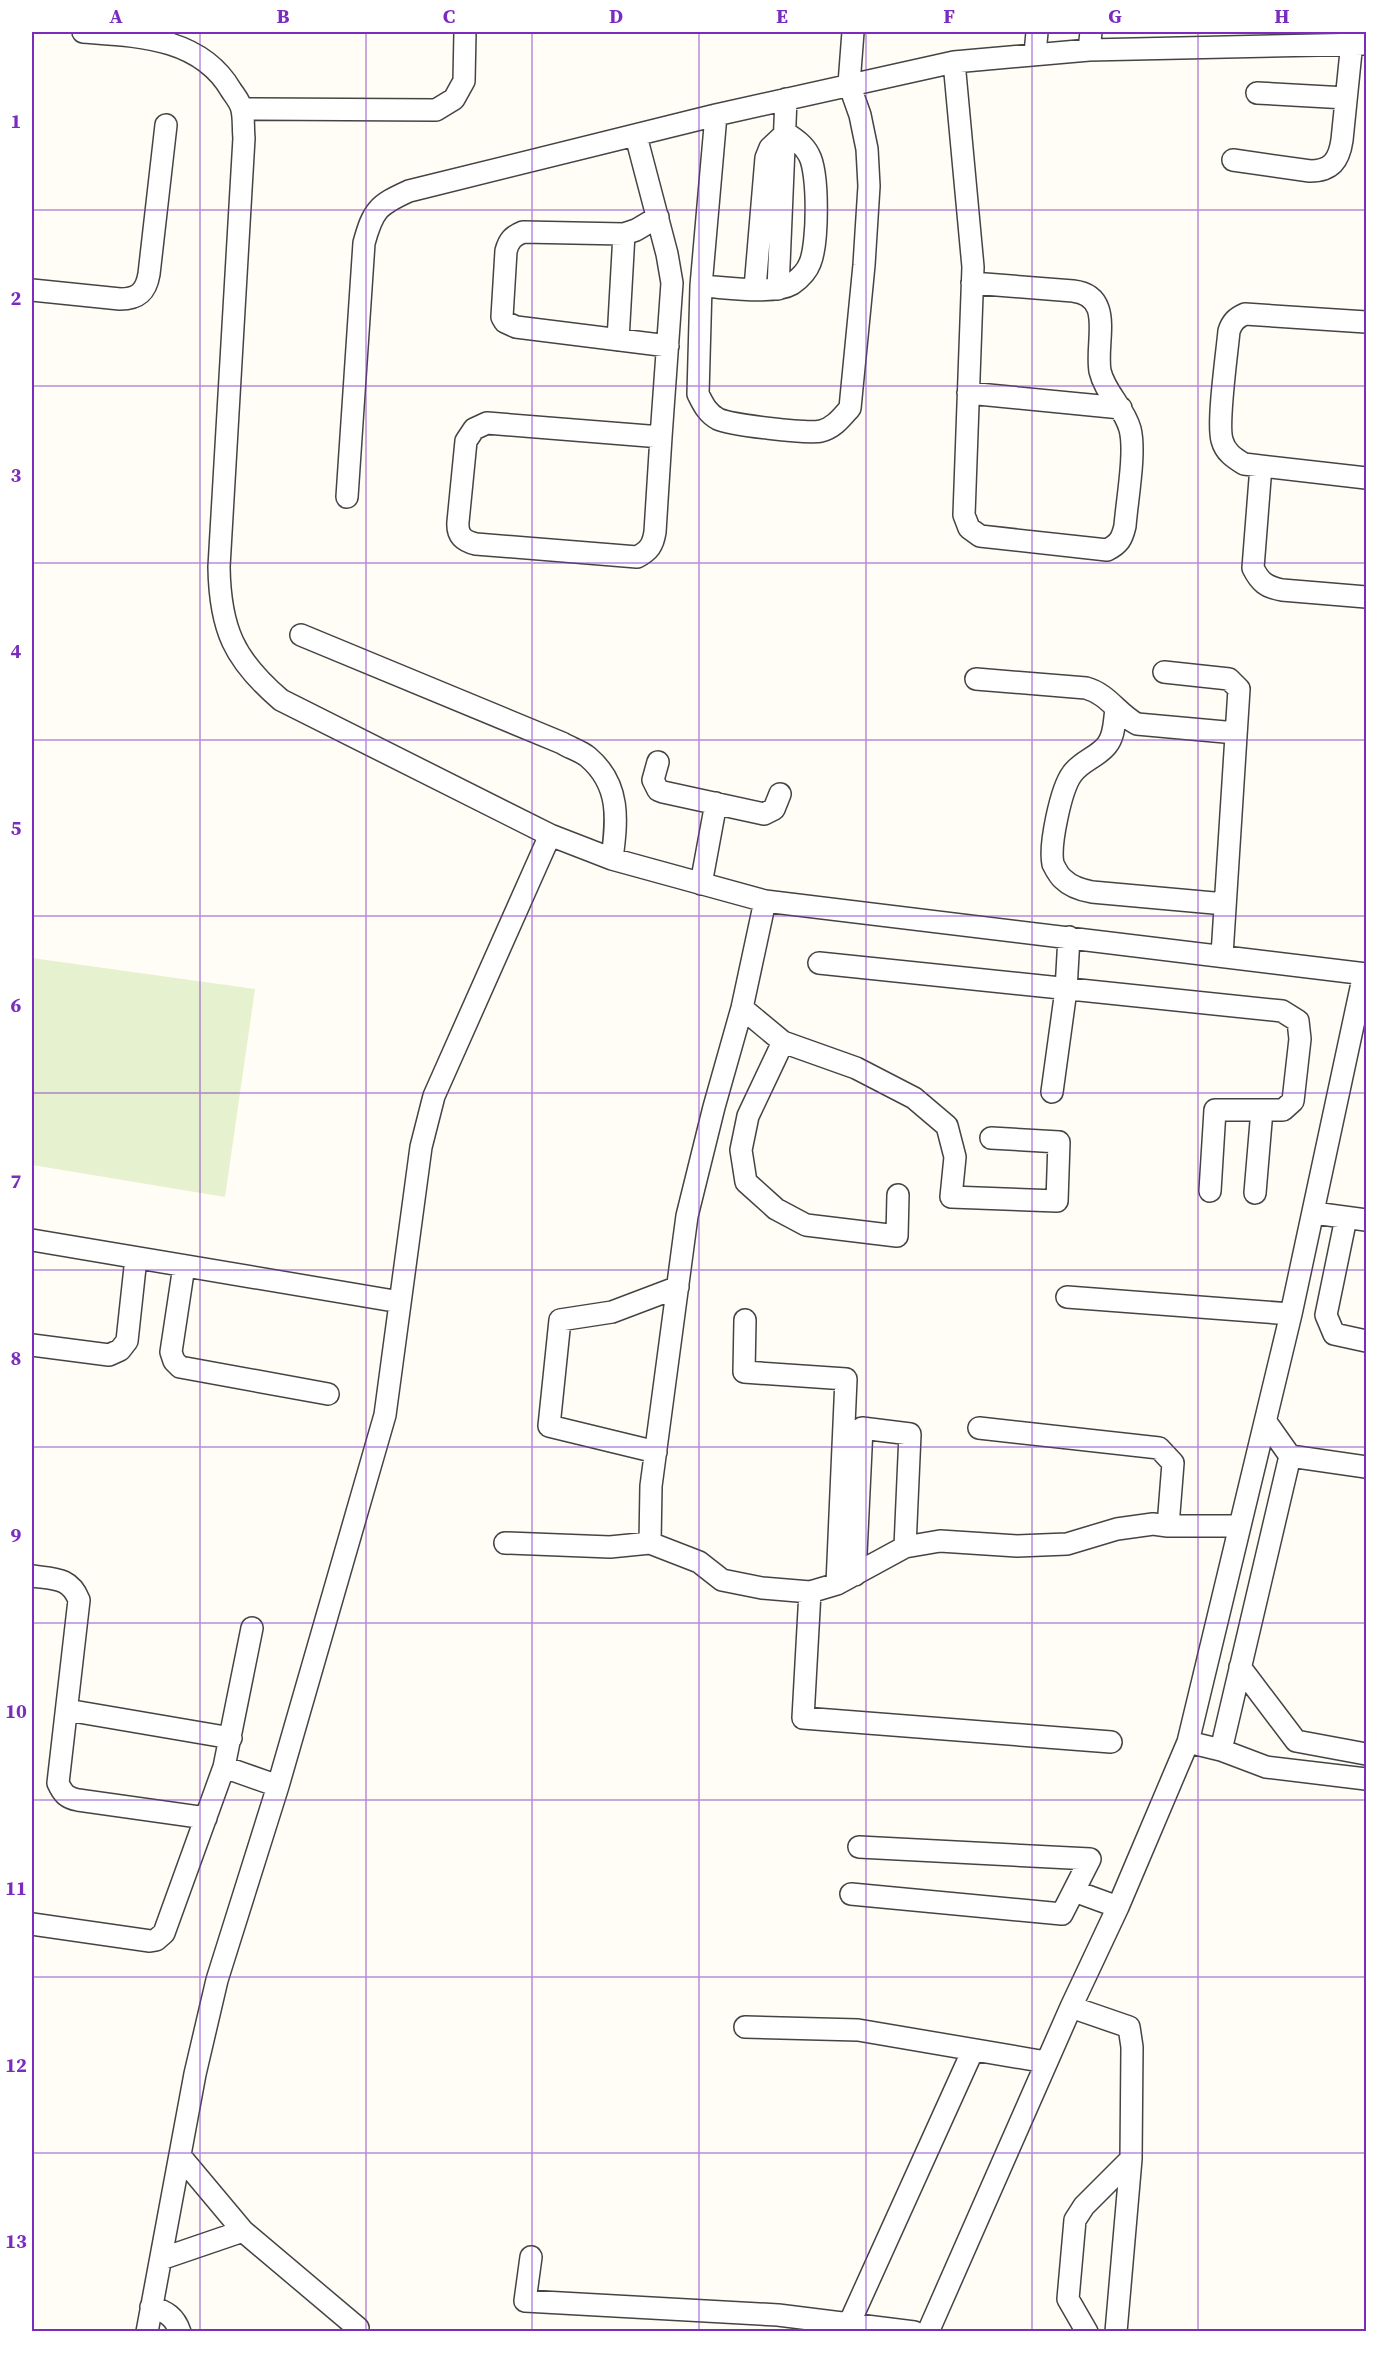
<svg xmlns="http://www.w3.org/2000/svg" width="1398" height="2363" viewBox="0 0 1398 2363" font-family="'Source Serif 4',serif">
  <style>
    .pitch { fill: #e6f2cf }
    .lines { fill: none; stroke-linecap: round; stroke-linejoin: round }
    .minor-casing { stroke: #444; stroke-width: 24 }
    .minor { stroke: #fff; stroke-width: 21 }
    .grid { fill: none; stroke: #7b2cbf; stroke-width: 1.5; stroke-opacity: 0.55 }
    .neatline { fill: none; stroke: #7b2cbf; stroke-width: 2 }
    .grid-label { font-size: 20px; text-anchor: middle; font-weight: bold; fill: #7b2cbf }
  </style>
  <rect width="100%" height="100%" fill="#fffdf5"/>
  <path class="pitch" d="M32,958L255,989L225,1197L32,1165Z"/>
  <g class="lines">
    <defs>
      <path id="minor" d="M83,32C137,36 200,37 231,90C235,96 241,103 242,110C244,119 243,129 244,138L219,567C220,629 234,660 281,700L550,835L612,859L765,901L1366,974
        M1089,50L1091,32
        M1035,54L1037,32
        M954,62L973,267L964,515L969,528L980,536L1107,550C1119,544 1122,539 1125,526C1127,500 1136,452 1130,429C1124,407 1105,393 1100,371C1095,341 1115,296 1073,291L972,283
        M1257,93L1346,98
        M242,109L436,110L454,99L464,81L465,32
        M716,115L701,286L698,394C703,404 707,413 718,419C731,425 807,434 821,431C834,428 842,417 850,408L864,265L869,186L867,149L860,115L849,84L853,32
        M636,136L667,254L672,283L661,437
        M1233,160L1310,171C1331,171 1339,161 1342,140L1353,32
        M658,217L636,230L624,234L523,232C513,236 509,240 506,251L502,317L505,322L516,327L668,346
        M701,286C724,287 773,295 792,284C799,279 807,271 810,263C818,244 819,173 809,155C804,145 795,139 786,133L770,148L766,158L755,288
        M778,289L786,99
        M32,290L120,299C138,299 146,292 149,274L166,125
        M1366,322L1245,314C1236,318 1232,322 1229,331C1227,353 1217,423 1222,440C1225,452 1234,458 1244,464L1366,478
        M618,340L624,234
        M968,393L1121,408
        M487,423L661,437L655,532C653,545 649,551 637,557L476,544C463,541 457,535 458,522L466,441L474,429Z
        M1261,466L1253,568C1260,582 1266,587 1282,590L1366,597
        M347,497L364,243C373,210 378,205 409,191L716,115L954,62L1089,50L1366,44
        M301,635L562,743C570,748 581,751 588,757C621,785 617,820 612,859
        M1164,672L1229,679L1239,689L1222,955
        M976,679L1086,688C1108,694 1118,714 1137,724L1236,733
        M1116,709C1114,721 1115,735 1107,745C1098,757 1081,761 1072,774C1061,789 1049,845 1053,864C1055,868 1059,876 1063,879C1071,887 1081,890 1092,892L1225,904
        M658,762L653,780L658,790L663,792L764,814L774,809L780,794
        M701,884L716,803
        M819,963L1282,1011L1298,1021L1300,1039L1293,1101L1283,1110H1215L1210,1191
        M742,1008L783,1042L856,1068L914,1098L947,1126L955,1157L951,1197L1057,1201L1059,1142L991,1138
        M783,1042L748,1116L741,1150L746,1182L776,1209L806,1225L897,1236L898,1195
        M1052,1092L1066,990L1069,937
        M1255,1193L1262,1110
        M1314,1213L1366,1220
        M1346,1218L1326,1315L1334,1334L1366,1341
        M32,1240L400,1302
        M184,1266L171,1352L174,1361L180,1367L328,1394
        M1067,1297L1291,1314
        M745,1320L744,1372L846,1379L837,1584
        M32,1345L109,1355L120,1350L127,1341L136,1258
        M1266,1422L1290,1456L1366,1467
        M979,1428L1159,1448L1173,1463L1168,1526
        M656,1452L549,1426L560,1320L612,1312L678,1287
        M505,1543L610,1547L650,1543L699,1562L722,1580L762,1588L810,1592L837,1584L905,1547L940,1541L1017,1546L1067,1544L1117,1529L1153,1524L1168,1526H1240
        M650,1543L651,1486L687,1216L714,1107L742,1008L765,901
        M855,1575L862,1428L910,1434L905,1547
        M32,1576C54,1579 70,1577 79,1600L58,1783C63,1794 67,1798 78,1800L206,1818
        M810,1592L803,1718L1111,1742
        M1240,1667L1296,1741L1366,1754
        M67,1710L231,1738
        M1188,1742L1221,1750L1290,1456
        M1221,1750L1266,1767L1366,1779
        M224,1767L278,1786
        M1074,1891L1118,1907
        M851,1894L1062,1914L1090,1859L859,1847
        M32,1924L150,1941L156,1940L164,1933L224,1767L252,1628
        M1071,2007L1129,2027L1132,2047L1131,2159L1084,2206L1075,2220L1068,2299L1087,2332
        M745,2027L858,2030L1046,2062
        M181,2157L243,2231L358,2328
        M531,2257L525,2301L778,2315L914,2332
        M161,2259L243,2231
        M151,2307C166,2311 175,2317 180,2332
        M849,2324L973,2050
        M147,2332L195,2074L217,1980L278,1786L385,1415L421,1147L434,1096L550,835
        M928,2332L1071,2007L1118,1907L1188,1742L1291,1314L1364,974
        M1116,2332L1131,2159"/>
    </defs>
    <use href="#minor" class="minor-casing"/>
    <use href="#minor" class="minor"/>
  </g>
  <path class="grid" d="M200,32V2332M366,32V2332M532,32V2332M699,32V2332M866,32V2332M1032,32V2332M1198,32V2332M32,210H1366M32,386H1366M32,563H1366M32,740H1366M32,916H1366M32,1093H1366M32,1270H1366M32,1447H1366M32,1623H1366M32,1800H1366M32,1977H1366M32,2153H1366"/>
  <rect width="1398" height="2363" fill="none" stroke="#ffffff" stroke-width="66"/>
  <rect x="33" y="33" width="1332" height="2297" class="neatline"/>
  <g class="grid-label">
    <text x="116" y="23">A</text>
    <text x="283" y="23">B</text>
    <text x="449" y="23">C</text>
    <text x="616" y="23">D</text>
    <text x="782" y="23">E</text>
    <text x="949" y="23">F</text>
    <text x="1115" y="23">G</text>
    <text x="1282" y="23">H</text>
    <text x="16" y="128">1</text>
    <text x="16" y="305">2</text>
    <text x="16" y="482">3</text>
    <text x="16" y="658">4</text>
    <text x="16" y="835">5</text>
    <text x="16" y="1012">6</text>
    <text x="16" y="1188">7</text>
    <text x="16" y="1365">8</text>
    <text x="16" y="1542">9</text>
    <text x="16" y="1718">10</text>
    <text x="16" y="1895">11</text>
    <text x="16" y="2072">12</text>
    <text x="16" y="2248">13</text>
  </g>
</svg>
